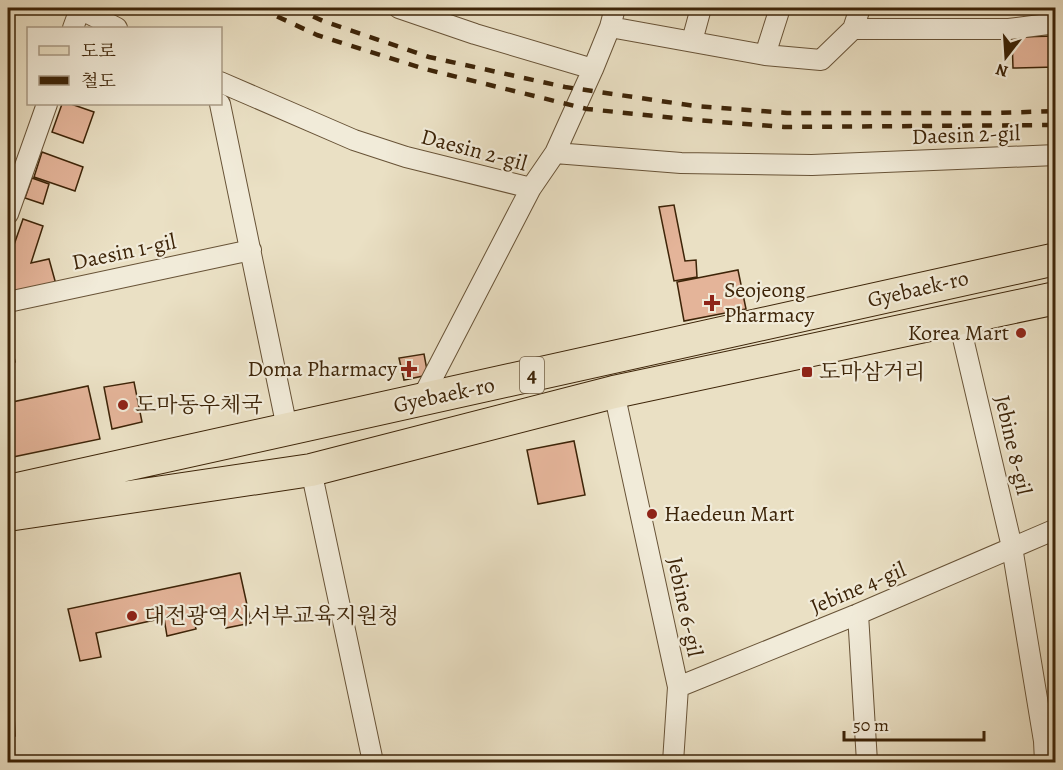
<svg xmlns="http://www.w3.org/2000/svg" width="1063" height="770" viewBox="0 0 1063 770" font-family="Alegreya,'Noto Serif KR',serif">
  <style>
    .building { fill: #e4b499; stroke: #3d2408; stroke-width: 1.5 }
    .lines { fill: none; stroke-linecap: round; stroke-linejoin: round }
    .minor-casing { stroke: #685337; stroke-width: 22 }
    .primary-casing { stroke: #3d2408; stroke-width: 34 }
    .minor { stroke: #f1ebd9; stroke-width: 20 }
    .primary { stroke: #eae0c4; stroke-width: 32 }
    .rail { stroke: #3d2408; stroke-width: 4.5; stroke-dasharray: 10 10; stroke-linecap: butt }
    .poi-dot { fill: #8f2418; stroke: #f1ebd9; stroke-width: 2 }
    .labels { text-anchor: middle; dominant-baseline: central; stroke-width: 4.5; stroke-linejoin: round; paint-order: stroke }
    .shield { fill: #f1ebd9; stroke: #736047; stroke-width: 1.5 }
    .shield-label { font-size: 21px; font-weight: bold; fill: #3d2408 }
    .street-label { font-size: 22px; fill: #3d2408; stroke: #f1ebd9 }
    .poi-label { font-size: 22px; fill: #3d2408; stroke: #f1ebd9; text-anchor: start }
  </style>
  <rect width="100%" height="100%" fill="#eae0c4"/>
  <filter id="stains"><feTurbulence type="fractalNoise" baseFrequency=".00333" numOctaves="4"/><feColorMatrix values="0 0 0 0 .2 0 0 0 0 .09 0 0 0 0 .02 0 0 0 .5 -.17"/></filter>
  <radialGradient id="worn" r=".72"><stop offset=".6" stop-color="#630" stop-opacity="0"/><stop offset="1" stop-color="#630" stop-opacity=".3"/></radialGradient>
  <path class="building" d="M1056,36V67L1013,68L1012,37Z
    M62,104H71L94,112L83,143L52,132Z
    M42,152L83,167L75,191L34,177Z
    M32,178L49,184L43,204L25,198Z
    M674,205L685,261L696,260L697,277L674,281L659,207Z
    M23,219L43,226L31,263L49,259L57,288L8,301V262Z
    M738,270L746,309L684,321L677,282Z
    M8,326L15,362L8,364Z
    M424,354L427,370L423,376L404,380L399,358Z
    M8,379L12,402L88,386L100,439L8,458Z
    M134,382L142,422L112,429L104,387Z
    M574,441L585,495L538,504L527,450Z
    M240,573L251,623L226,628L222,608L193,614L196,629L167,636L164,618L96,633L101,657L80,661L68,609Z
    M8,584L15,736H8Z"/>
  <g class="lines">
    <defs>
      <path id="minor" d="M399,8L475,34L593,69
        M610,27L765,55L821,60L853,29H1009L1056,23
        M73,28L80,9L117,28
        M853,29L860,8
        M692,41L701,8
        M765,55L780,8
        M220,82L354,140L406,157L531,188
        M220,104L287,428
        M555,153L681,163L812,165L1056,155
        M8,214L47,104
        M8,302L251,250
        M958,317L1012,547L1044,741L1045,762
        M614,392L678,687L673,762
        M421,400L531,188L555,153L593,69L610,27L615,8
        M311,470L373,762
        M858,614L867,762
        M678,687L858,614L1056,529"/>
      <path id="primary" d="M8,491C356,412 706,337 1056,259
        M8,515L311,470L614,392L1056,298"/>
    </defs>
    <use href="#minor" class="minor-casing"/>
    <use href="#primary" class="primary-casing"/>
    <use href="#minor" class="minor"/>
    <use href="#primary" class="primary"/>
    <path class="rail" d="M259,8L317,35L425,69L587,109L695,120L784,127L1056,125
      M295,8L323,21L429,57L565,87L695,106L787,113H997L1056,111"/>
  </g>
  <g class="poi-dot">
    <path d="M709 294h6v6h6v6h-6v6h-6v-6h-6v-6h6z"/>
    <circle cx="1021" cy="333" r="6"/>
    <path d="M406 360h6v6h6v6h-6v6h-6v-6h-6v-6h6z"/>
    <rect x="801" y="366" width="12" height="12" rx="3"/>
    <circle cx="123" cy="405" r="6"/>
    <circle cx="652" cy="514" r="6"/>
    <circle cx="132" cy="616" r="6"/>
  </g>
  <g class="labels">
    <rect class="shield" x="520" y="357" width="24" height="36" rx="4.5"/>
    <g class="shield-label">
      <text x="532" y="375">4</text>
    </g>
    <g class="street-label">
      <text transform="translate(966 135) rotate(-2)">Daesin 2-gil</text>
      <text transform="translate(474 150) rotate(15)">Daesin 2-gil</text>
      <text transform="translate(124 252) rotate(-12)">Daesin 1-gil</text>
      <text transform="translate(918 289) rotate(-13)">Gyebaek-ro</text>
      <text transform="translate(444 395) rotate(-12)">Gyebaek-ro</text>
      <text transform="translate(1013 445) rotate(77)">Jebine 8-gil</text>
      <text transform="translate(858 588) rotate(-23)">Jebine 4-gil</text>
      <text transform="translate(685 607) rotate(78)">Jebine 6-gil</text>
    </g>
    <g class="poi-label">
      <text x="724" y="290">Seojeong<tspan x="724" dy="25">Pharmacy</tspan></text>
      <text x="1009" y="333" text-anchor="end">Korea Mart</text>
      <text x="397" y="369" text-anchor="end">Doma Pharmacy</text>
      <text x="819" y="372">도마삼거리</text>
      <text x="135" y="405">도마동우체국</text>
      <text x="664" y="514">Haedeun Mart</text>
      <text x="144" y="616">대전광역시서부교육지원청</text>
    </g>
  </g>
  <rect width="1063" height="770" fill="none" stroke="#eae0c4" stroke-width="30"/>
  <rect x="9" y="9" width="1045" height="752" fill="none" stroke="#3d2408" stroke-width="3"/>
  <rect x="15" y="15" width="1033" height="740" fill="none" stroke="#3d2408" stroke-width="1.5"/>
  <rect x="27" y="27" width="195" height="78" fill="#f1ebd9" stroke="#a99b85" stroke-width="1.5"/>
  <rect x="39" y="46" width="30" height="9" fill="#eae0c4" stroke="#a99b85" stroke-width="1.5"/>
  <text x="81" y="57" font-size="18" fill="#3d2408">도로</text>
  <rect x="39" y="76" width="30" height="9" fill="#3d2408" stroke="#a99b85" stroke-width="1.5"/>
  <text x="81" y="87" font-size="18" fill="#3d2408">철도</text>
  <g transform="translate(1006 57) rotate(197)" stroke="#f1ebd9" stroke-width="4.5" paint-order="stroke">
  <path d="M0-4.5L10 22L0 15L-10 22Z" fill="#3d2408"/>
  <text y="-9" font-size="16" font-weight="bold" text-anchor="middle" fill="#3d2408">N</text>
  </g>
  <path d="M844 731v9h140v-9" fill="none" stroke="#3d2408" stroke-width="3"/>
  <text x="853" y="731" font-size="18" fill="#3d2408" stroke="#f1ebd9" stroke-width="4.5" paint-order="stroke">50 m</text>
  <rect width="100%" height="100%" filter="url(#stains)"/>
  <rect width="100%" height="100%" fill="url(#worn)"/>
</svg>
